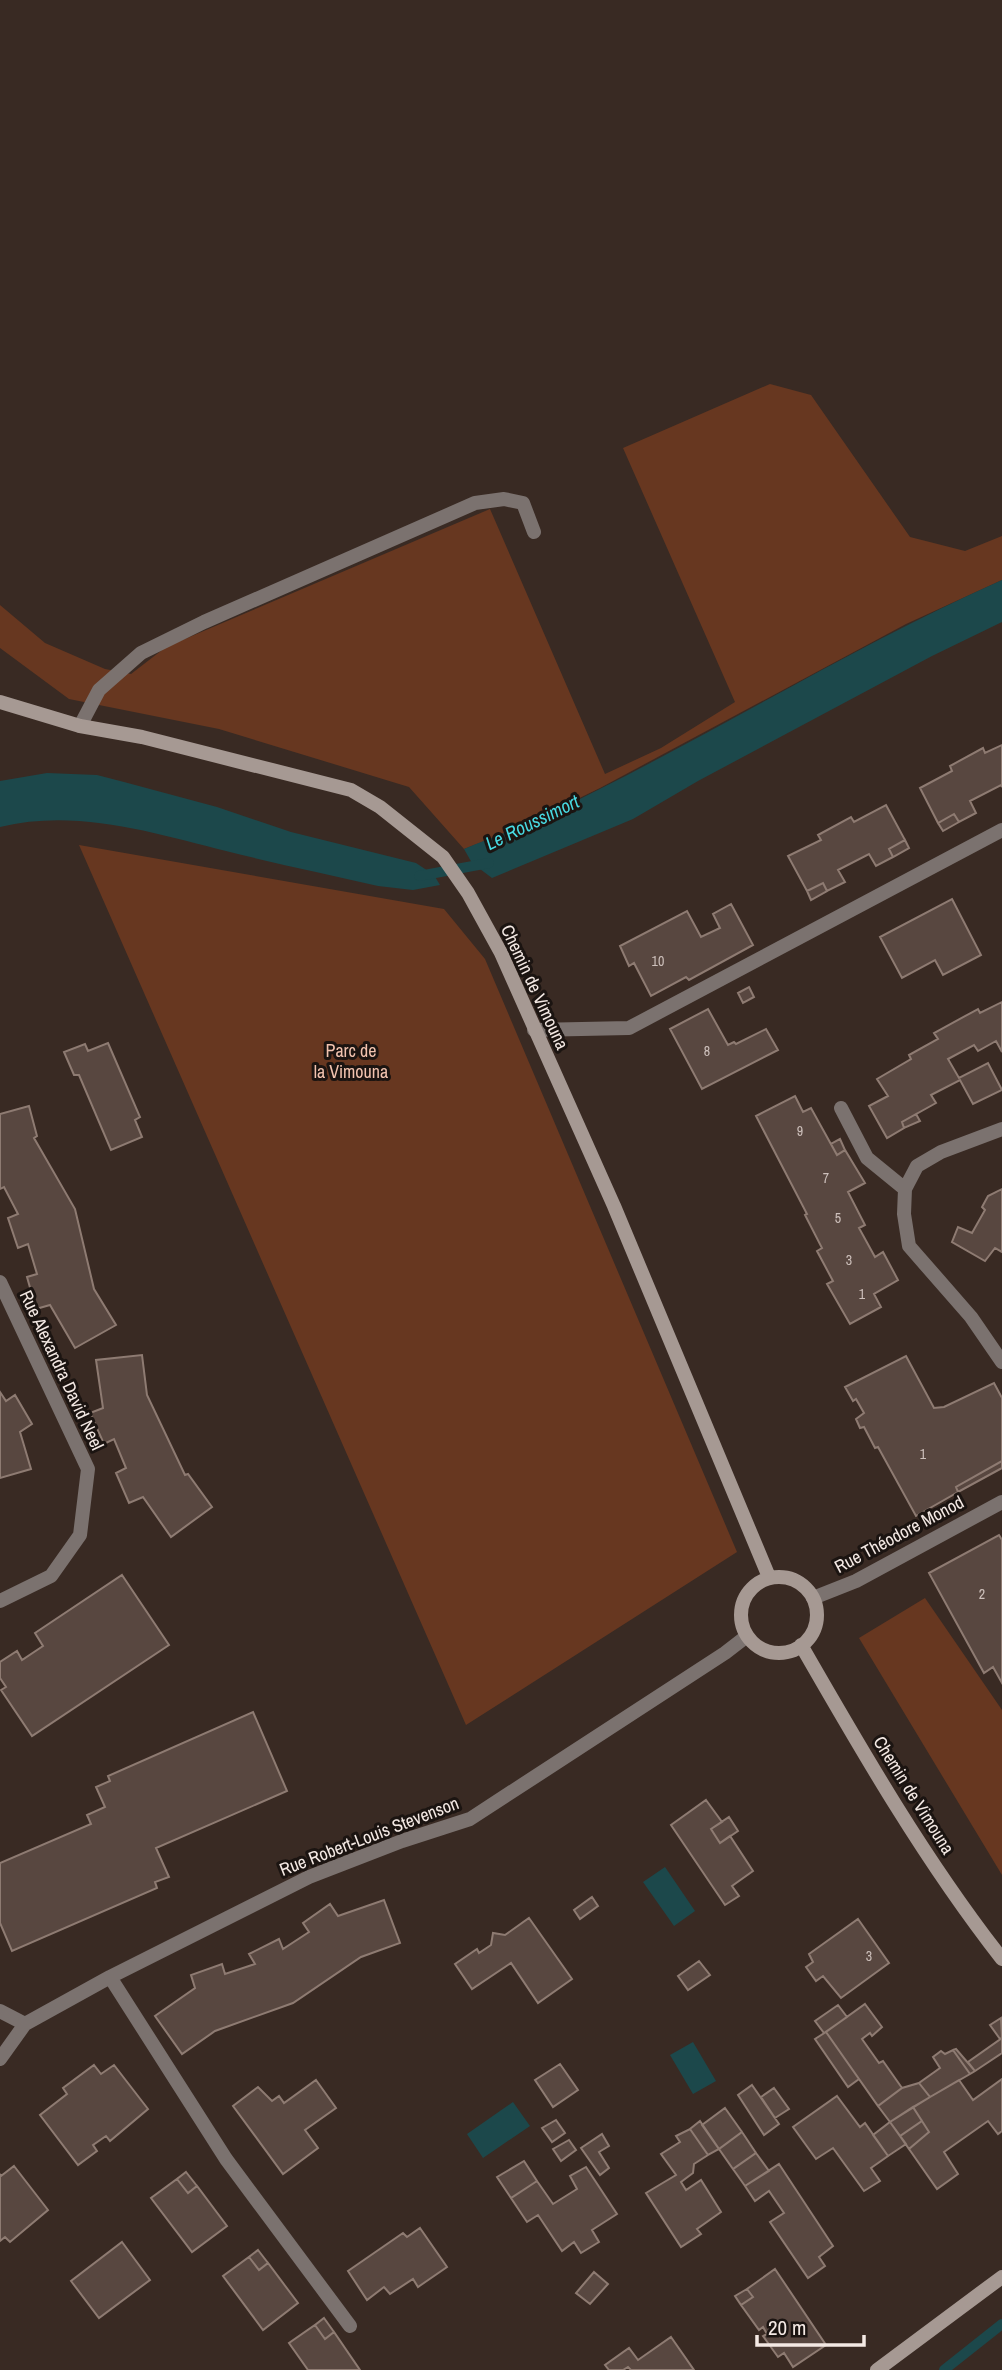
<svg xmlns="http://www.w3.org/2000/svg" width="1002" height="2370" viewBox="0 0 1002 2370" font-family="'Archivo Narrow',sans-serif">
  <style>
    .green { fill: #673720 }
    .water { fill: #1c484b }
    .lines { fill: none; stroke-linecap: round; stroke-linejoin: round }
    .stream { stroke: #1c484b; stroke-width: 10 }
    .building { fill: #584740; stroke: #8e7b72; stroke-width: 2 }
    .lane { stroke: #7b726f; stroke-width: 14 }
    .street { stroke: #7b726f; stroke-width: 14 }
    .secondary { stroke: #a69993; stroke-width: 14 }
    .labels { text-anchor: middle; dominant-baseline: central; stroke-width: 6; stroke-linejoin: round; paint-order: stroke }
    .number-label { font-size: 14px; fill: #cdc0bb }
    .street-label { font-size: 18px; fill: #f4e9e4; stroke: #1b1411 }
    .park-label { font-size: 18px; fill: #f2c3af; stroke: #1b1411 }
    .water-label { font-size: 19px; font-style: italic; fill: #48d9e2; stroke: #1b1411 }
  </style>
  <rect width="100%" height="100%" fill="#392a23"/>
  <path class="green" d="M770,384L811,395L910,537L965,551L1002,536V580L906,624L600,788L520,827L464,849L409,787L219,729L69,699L0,648V605L45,643L105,669L131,674L166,647L490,509L605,774L661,748L735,702L623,448Z
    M79,845L444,909L485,959L737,1552L466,1725Z
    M925,1598L1002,1710V1875L859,1638Z"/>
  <path class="water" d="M1002,580V622L932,656L698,781L633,819L492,878L472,863L464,849C490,838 517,829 543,817C699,743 845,650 1002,580Z
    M47,773L97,775L124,782L217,807L291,832L416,863L434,875L440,885L413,890L378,886C327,874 277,864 226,851C154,833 76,808 0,827V781Z
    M665,1867L695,1911L674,1926L643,1882Z
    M693,2042L716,2081L693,2094L670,2055Z
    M513,2102L530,2126L483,2158L467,2134Z"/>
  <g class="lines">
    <path class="stream" d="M419,876L489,863
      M944,2370L1002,2324"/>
  </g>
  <path class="building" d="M1002,745V787L1001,785L970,801L976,813L959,822L954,814L938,823L920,788L952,771L950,766L983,748L985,753Z
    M886,805L905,840L889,849L893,857L876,866L869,854L838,870L845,882L827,891L823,883L807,891L788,856L821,840L818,835L851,817L854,822Z
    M954,814L959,822L943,831L938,823Z
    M905,840L909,848L893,857L889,849Z
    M823,883L827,891L811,900L807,891Z
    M952,899L981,955L943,975L935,960L902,978L880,937Z
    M731,904L753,945L689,980L686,977L651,996L634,963L629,966L620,946L687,911L701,937L720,928L713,914Z
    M749,987L754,997L743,1003L738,993Z
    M1002,1002V1052L996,1041L978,1051L974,1045L948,1059L959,1078L988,1063L1002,1090L973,1104L960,1080L931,1095L936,1103L902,1122L904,1128L887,1138L869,1106L888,1096L877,1079L911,1059L909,1055L938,1039L934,1033L978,1009L980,1013Z
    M708,1009L728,1045L734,1042L736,1044L766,1029L778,1050L702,1089L670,1029Z
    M108,1043L140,1117L135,1120L142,1137L111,1150L79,1075H74L64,1052L85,1044L88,1051Z
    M795,1096L803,1112L811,1108L837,1155L845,1150L865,1183L848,1192L865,1225L859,1228L875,1257L883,1252L898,1280L874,1294L881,1307L850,1324L827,1284L833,1281L817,1251L822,1248L805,1215L807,1214L756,1116Z
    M29,1106L37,1136L34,1138L75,1209L94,1289L116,1325L75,1348L50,1305L36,1309L27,1277L37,1274L28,1244L18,1248L8,1218L18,1214L4,1187L0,1189V1114Z
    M916,1114L920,1121L904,1128L902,1122Z
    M840,1139L845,1150L837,1155L831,1144Z
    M1002,1189V1252L995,1248L985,1261L952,1242L958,1227L972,1233L985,1210L982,1207L988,1196Z
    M142,1355L147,1395L185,1475L188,1474L212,1507L171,1537L143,1497L129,1503L116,1473L126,1468L114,1439L104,1444L90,1413L103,1408L96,1360Z
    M906,1356L934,1408L944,1407L994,1383L1002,1398V1461L956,1487L958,1492L916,1516L878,1447L875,1448L864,1427L860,1428L856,1419L864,1413L856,1399L853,1401L845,1387Z
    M0,1392L6,1401L15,1395L32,1424L20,1432L31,1469L0,1478Z
    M1002,1461V1468L958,1492L956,1487Z
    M999,1535L1002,1540V1683L993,1667L984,1673L929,1573Z
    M122,1575L169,1645L32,1736L1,1690L6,1687L0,1678V1662L17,1651L22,1660L43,1646L35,1633Z
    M253,1712L287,1791L156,1848L169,1877L155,1882L157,1888L12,1951L0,1923V1863L91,1824L87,1815L105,1807L96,1787L110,1781L108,1776Z
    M706,1800L722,1822L711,1829L720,1843L730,1836L753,1871L732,1886L739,1896L725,1905L671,1825Z
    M729,1817L738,1831L720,1843L711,1829Z
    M592,1897L598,1906L580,1919L574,1910Z
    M384,1900L400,1943L361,1957L293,2003L215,2031L182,2054L155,2016L195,1988L191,1975L222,1964L225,1974L255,1964L249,1954L279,1939L283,1949L309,1932L303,1923L330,1904L338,1916Z
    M529,1918L572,1979L538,2003L511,1963L472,1989L455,1964L477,1949L479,1953L491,1945L493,1933L505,1935Z
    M858,1919L889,1963L841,1998L823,1976L816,1981L806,1967L813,1962L809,1954Z
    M699,1961L710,1975L688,1990L678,1976Z
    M865,2004L882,2027L872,2036L870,2033L862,2039L879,2063L883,2061L902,2088L878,2106L826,2032Z
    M838,2005L847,2017L824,2033L815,2021Z
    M1001,2018L1002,2038L1000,2039L990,2025Z
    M826,2032L859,2079L848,2087L815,2039Z
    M1002,2038V2053L975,2071L968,2062Z
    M956,2049L975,2071L970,2074L953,2050Z
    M953,2050L970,2074L930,2097L919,2083L940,2068L933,2057L941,2051L945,2054Z
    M560,2064L578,2090L553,2107L535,2080Z
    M94,2065L101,2074L114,2065L148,2109L110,2141L106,2136L93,2145L97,2151L78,2165L40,2115L67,2094L63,2088Z
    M1002,2079V2131L998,2134L988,2121L944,2152L958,2174L937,2189L909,2149L929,2132L913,2107L959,2080L973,2100Z
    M316,2080L336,2108L305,2130L318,2148L283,2174L233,2106L258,2087L272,2101L279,2096L284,2103Z
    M919,2083L930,2097L890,2122L878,2106L902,2088Z
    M752,2085L779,2124L764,2135L738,2095Z
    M774,2088L789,2109L775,2118L761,2097Z
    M837,2096L860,2127L865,2123L888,2156L871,2168L880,2181L864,2191L833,2148L816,2159L793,2127Z
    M913,2107L922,2121L900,2136L890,2122Z
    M725,2108L742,2132L719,2149L702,2125Z
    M556,2120L565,2133L552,2142L542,2128Z
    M700,2121L719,2149L708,2155L690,2129Z
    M922,2121L929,2132L909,2149L900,2136Z
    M890,2122L906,2144L888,2156L873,2135Z
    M690,2129L708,2155L694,2164L693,2173L681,2182L686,2190L701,2180L721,2212L697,2229L701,2234L681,2247L646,2193L676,2175L661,2154L680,2142L676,2136Z
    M742,2132L756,2153L733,2169L719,2149Z
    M602,2134L609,2146L599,2152L609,2168L600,2175L581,2148Z
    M569,2140L576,2150L561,2161L553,2149Z
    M756,2153L769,2171L745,2186L733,2169Z
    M524,2161L537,2181L511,2198L497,2177Z
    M779,2164L833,2246L819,2257L825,2266L808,2278L770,2222L784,2213L769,2191L755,2201L745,2186Z
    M14,2166L48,2210L10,2242L5,2237L0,2241V2174L1,2176Z
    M586,2167L617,2214L592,2230L599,2242L581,2253L574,2242L562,2251L538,2215L527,2222L511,2198L537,2181L553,2204L577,2189L570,2176Z
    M186,2172L197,2186L188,2193L177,2179Z
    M177,2179L188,2193L197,2186L227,2226L192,2252L151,2198Z
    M420,2228L447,2267L418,2287L413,2279L390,2294L384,2287L367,2300L348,2271L403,2233L407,2237Z
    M122,2242L150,2280L99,2318L71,2281Z
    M258,2250L268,2263L259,2270L249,2257Z
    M249,2257L259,2270L268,2263L298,2303L263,2330L223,2276Z
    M775,2269L826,2345L793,2367L784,2353L778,2357L763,2336L767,2334L763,2327L759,2330L741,2305L753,2297L747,2289Z
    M594,2272L608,2284L590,2304L576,2293Z
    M747,2289L753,2297L741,2305L735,2296Z
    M324,2318L334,2332L325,2339L315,2325Z
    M315,2325L325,2339L334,2332L360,2370H308L289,2343Z
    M671,2337L694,2370H631L628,2367L623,2370H609L605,2365L629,2348L638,2360Z"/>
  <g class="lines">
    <path class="lane" d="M80,726L99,690L141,653L204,622L475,503L504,499L523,503L534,532"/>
    <path class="street" d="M534,1030L629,1028L1002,830
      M841,1108L867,1158L905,1189
      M1002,1129L941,1152L917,1166L905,1189L904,1214L909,1246L971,1317L1002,1362
      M0,1282L88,1469L80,1535L51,1576L0,1601
      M813,1598L856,1581L1002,1502
      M110,1977L226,2159L350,2326
      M0,2011L25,2024L110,1977L309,1877L402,1841L470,1819L725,1653L747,1636
      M0,2059L25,2024"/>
    <path class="secondary" d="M0,702L80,726L142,737L351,790L380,807L443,857L468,893L501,953L614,1206L769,1577
      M741 1615a38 38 0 1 1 76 0a38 38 0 1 1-76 0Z
      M801,1645C863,1753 926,1862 1002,1959
      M877,2370L1002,2277"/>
  </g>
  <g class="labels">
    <g class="number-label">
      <text x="658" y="961">10</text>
      <text x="707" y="1051">8</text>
      <text x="800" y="1131">9</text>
      <text x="826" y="1178">7</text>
      <text x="838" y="1218">5</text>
      <text x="849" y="1260">3</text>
      <text x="862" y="1294">1</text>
      <text x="923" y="1454">1</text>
      <text x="982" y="1594">2</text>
      <text x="869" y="1956">3</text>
    </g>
    <g class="street-label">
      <text transform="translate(535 987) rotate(65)">Chemin de Vimouna</text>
      <text transform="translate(62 1370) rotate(65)">Rue Alexandra David Neel</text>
      <text transform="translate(899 1534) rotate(-28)">Rue Théodore Monod</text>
      <text transform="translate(914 1795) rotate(58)">Chemin de Vimouna</text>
      <text transform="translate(369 1836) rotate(-21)">Rue Robert-Louis Stevenson</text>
    </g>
    <g class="park-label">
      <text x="351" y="1050">Parc de<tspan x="351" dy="21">la Vimouna</tspan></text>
    </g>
    <g class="water-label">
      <text transform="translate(532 822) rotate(-26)">Le Roussimort</text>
    </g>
  </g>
  <path d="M757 2335v10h107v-10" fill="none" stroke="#f4e9e4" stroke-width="3.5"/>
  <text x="768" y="2335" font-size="21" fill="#f4e9e4" stroke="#1b1411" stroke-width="5" paint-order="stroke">20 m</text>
</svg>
